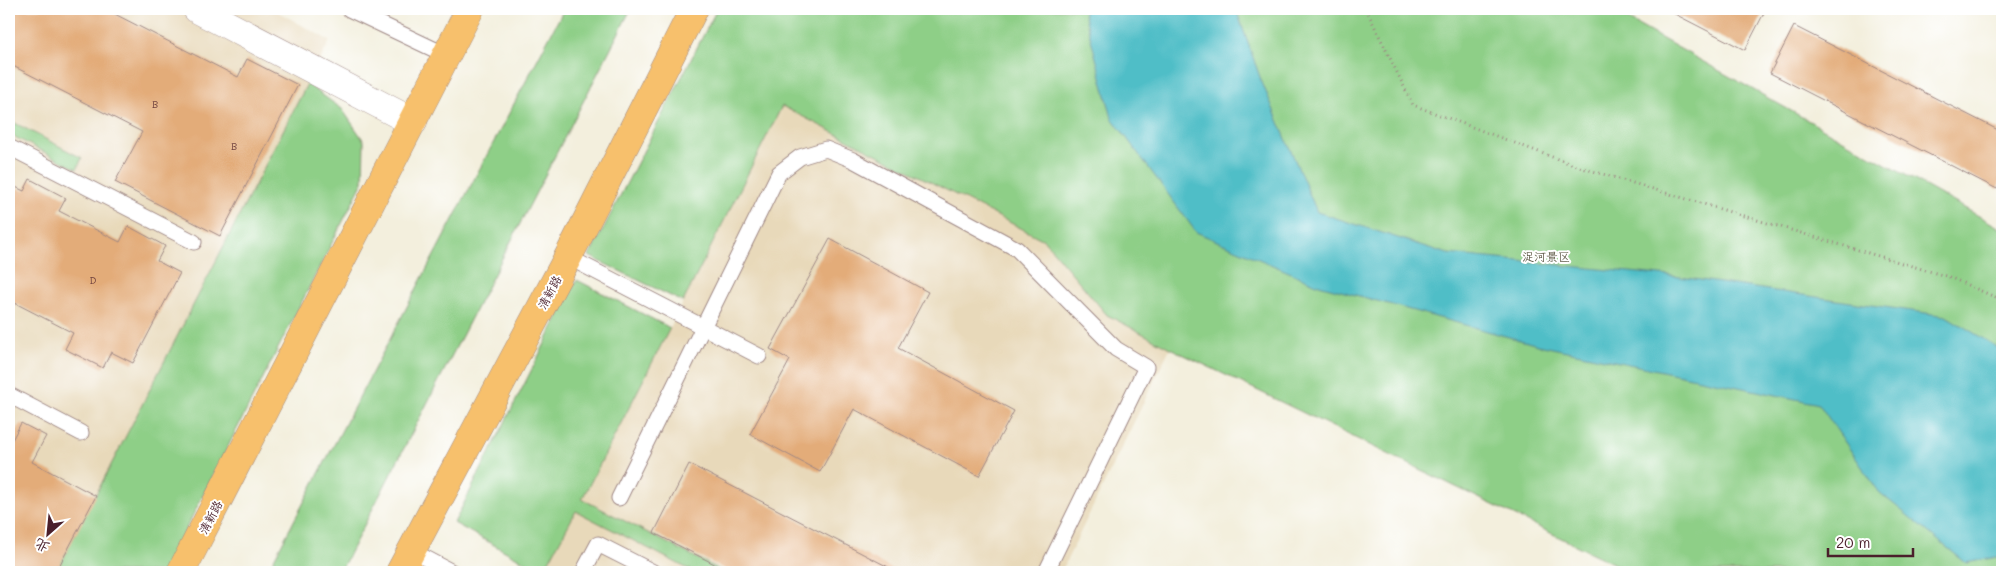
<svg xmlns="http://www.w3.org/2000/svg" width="2011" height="581" viewBox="0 0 2011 581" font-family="Mali,'LXGW WenKai TC',sans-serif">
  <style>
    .built { fill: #e8d9ba }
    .green { fill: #8ecf87; stroke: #6c7759 }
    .water { fill: #50bec7; stroke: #4d6e79 }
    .building { fill: #e3ac79 }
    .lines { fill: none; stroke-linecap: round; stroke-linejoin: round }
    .lane-casing { stroke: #9e8784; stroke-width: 17 }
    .street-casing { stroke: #9e8784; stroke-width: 29 }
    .primary-casing { stroke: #9e8784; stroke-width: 29 }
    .path { stroke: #9e8784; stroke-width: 3; stroke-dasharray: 1 4; stroke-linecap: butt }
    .lane { stroke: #fff; stroke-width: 15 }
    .street { stroke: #fff; stroke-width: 28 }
    .primary { stroke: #f7c06c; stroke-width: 28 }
    .labels { text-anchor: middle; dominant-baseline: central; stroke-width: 4; stroke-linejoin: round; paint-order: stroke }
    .number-label { font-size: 10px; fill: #70423e }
    .park-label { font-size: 12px; fill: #625d4b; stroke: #fff }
    .street-label { font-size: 12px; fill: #4a1f2b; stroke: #fff }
  </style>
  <rect width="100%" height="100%" fill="#fff"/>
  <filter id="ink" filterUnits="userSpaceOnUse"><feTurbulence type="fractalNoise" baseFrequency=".02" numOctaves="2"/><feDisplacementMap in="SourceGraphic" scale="10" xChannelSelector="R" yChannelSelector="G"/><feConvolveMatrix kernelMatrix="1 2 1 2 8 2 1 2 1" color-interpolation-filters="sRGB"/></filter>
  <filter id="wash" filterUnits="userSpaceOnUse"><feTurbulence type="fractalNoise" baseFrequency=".0096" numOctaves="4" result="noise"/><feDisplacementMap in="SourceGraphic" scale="20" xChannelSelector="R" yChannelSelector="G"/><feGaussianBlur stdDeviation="1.12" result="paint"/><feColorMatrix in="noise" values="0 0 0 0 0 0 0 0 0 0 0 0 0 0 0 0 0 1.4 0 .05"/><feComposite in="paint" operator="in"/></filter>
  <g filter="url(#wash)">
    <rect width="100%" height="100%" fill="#f3efdd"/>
    <path class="built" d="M9,9H273L330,41L56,572H9Z
      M782,106L1044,240L1107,315L1170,348L1061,572H543L670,328Z"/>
    <path class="green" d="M564,9H631L340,572H267Z
      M717,9H1609L2002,229V572H1631L1170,348L1107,315L1044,240L782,106L683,302L589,256Z
      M307,84L342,109L364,141L363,182L164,572H56Z
      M9,120L82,158L77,169L9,134Z
      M577,280L670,328L582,499L724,572H694L576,511L543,572L454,523Z"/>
    <path class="water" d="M1083,9H1236L1261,80L1317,212L1448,254L1680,277L1946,316L2002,350V556L1966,563L1879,492L1819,404L1538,345L1319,285L1196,232L1112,118Z"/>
    <g id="blocks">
      <path class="building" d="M9,9H105L238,77L247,59L298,85L220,236L115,182L142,132L9,64Z
        M1665,9H1766L1745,50Z
        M1794,26L2002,132V180L1997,189L1770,73Z
        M30,179L66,198L59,211L120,242L128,226L165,246L157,261L180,273L133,363L111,352L103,368L65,349L73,333L15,303L9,314V184L24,191Z
        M830,239L928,292L898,348L1014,411L979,476L854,409L820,472L750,434L790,360L770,349Z
        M21,423L46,436L32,462L96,496L56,572H9V438L12,440Z
        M689,464L898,572H730L654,533Z"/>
    </g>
  </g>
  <g filter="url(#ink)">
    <use href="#blocks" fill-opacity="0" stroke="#9e8784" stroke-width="1"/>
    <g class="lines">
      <defs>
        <path id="lane" d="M349,9L446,55
          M9,147L194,242
          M568,257L759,356
          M9,395L81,433
          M619,498L779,173L800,157L826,149L853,160L1017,249L1116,349L1146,367L1046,572
          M412,551L452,572
          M583,572L598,544L653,572"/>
        <path id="street" d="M197,9L413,122"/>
        <path id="primary" d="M181,572L470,9
          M400,572L568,257L694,9"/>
      </defs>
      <use href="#lane" class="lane-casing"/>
      <use href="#street" class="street-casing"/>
      <use href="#primary" class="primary-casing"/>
      <path class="path" d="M1366,9L1413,105L1579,167L1949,277L2002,300"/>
      <use href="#lane" class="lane"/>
      <use href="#street" class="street"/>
      <use href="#primary" class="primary"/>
    </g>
  </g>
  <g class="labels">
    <g class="number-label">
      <text x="155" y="104">B</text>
      <text x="234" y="146">B</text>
      <text x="93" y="280">D</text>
    </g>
    <g class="park-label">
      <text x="1546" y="256">浞河景区</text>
    </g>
    <g class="street-label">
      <text transform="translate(549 292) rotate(-62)">清新路</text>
      <text transform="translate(210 517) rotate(-63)">清新路</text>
    </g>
  </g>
  <rect width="2011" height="581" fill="none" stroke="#fff" stroke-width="30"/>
  <g transform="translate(48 534) rotate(207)" stroke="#ffffff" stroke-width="4" paint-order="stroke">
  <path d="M0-4L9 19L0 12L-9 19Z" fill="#4a1f2b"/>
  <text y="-8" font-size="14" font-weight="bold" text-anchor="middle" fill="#4a1f2b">北</text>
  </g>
  <path d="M1828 548v8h85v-8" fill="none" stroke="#4a1f2b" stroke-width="2.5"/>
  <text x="1836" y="548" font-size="15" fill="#4a1f2b" stroke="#ffffff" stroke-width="4" paint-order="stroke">20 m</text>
</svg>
